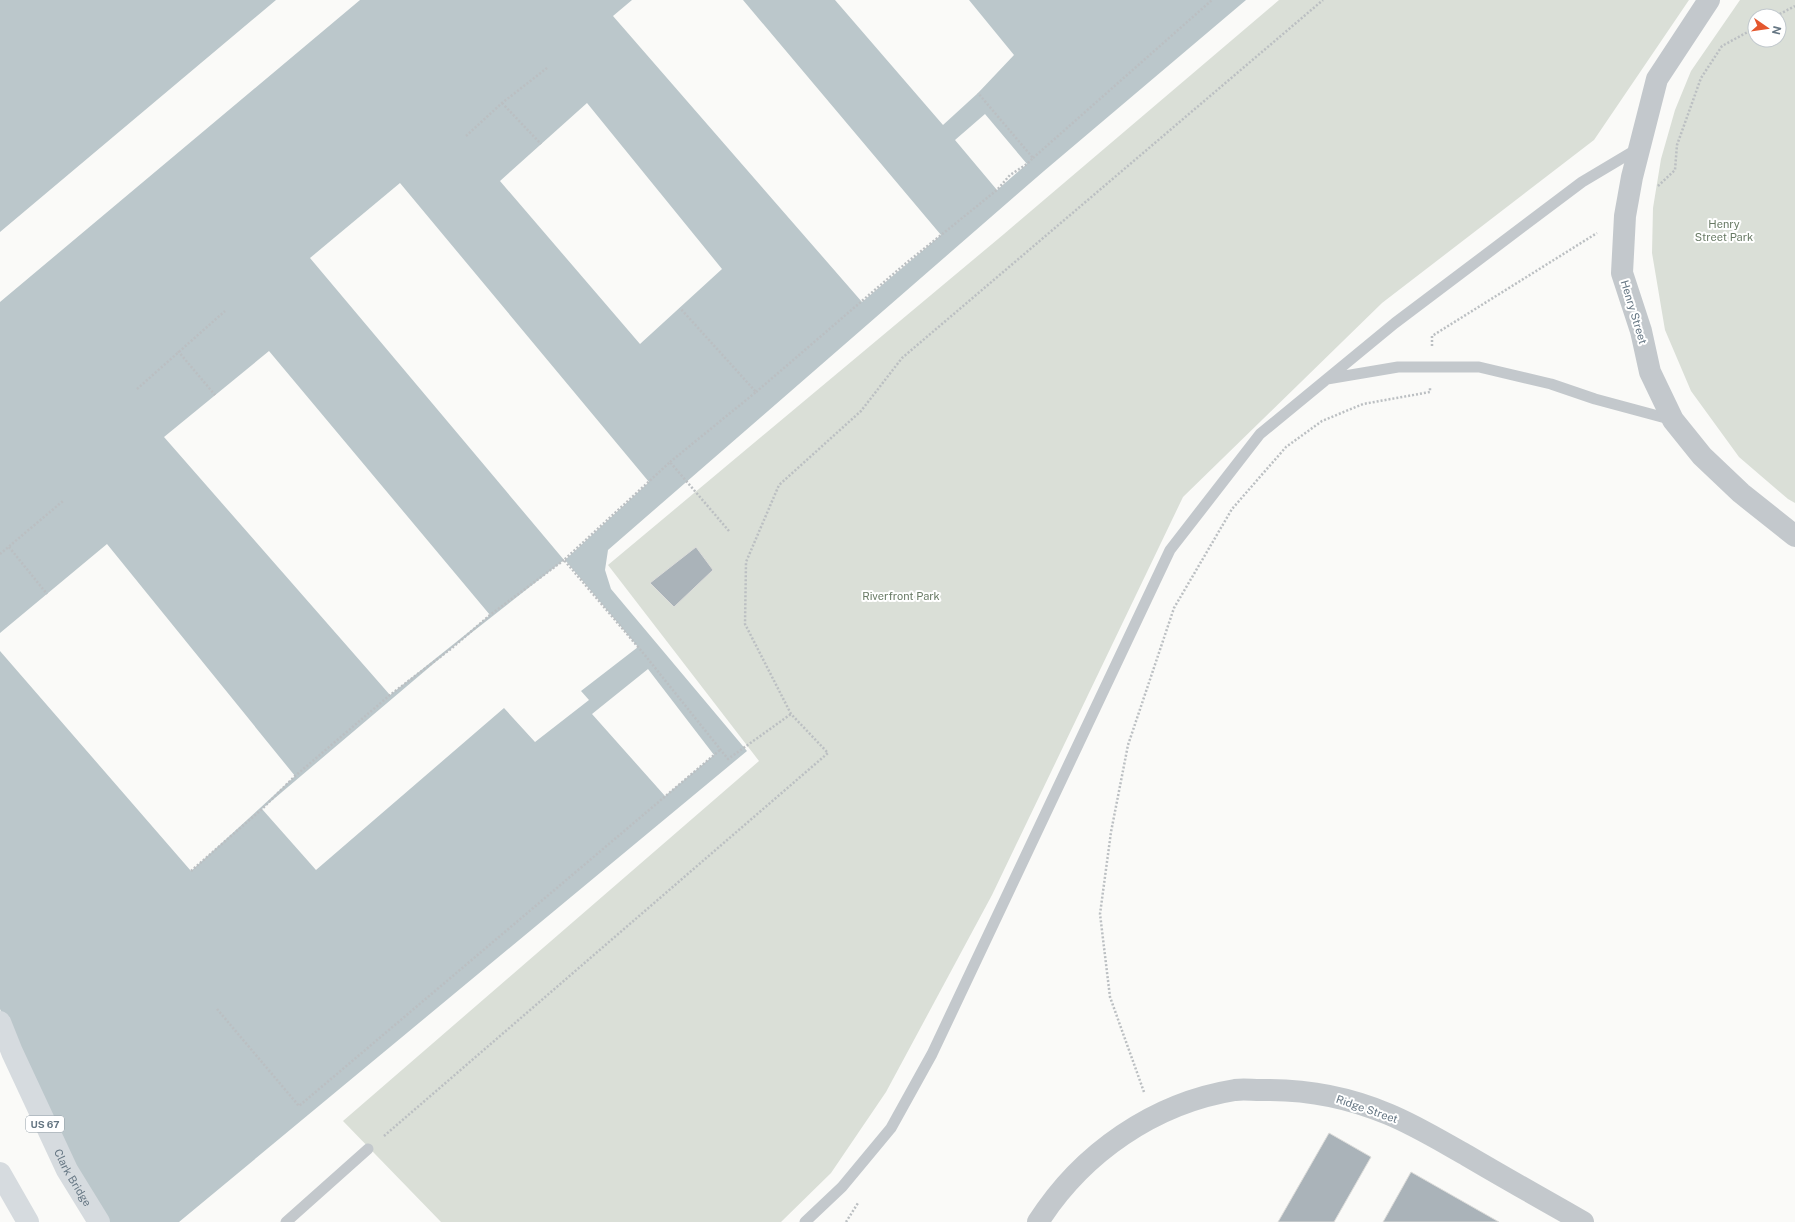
<svg xmlns="http://www.w3.org/2000/svg" width="1795" height="1222" viewBox="0 0 1795 1222" font-family="'Public Sans',sans-serif">
  <style>
    .green { fill: #dadfd7; fill-rule: evenodd }
    .water { fill: #bbc7cb }
    .pier { fill: #fafaf8 }
    .building { fill: #aab3b9; stroke: #dcdcda }
    .lines { fill: none; stroke-linecap: round; stroke-linejoin: round }
    .path { stroke: #bbbfc2; stroke-width: 2.5; stroke-dasharray: 2 2; stroke-linecap: butt }
    .service { stroke: #c3c8cc; stroke-width: 11 }
    .minor { stroke: #c3c8cc; stroke-width: 22 }
    .tertiary { stroke: #c3c8cc; stroke-width: 22 }
    .trunk { stroke: #d6dbdf; stroke-width: 22 }
    .labels { text-anchor: middle; dominant-baseline: central; stroke-width: 4; stroke-linejoin: round; paint-order: stroke }
    .shield { fill: #fff; stroke: #939fa8; stroke-width: 1 }
    .shield-label { font-size: 10px; font-weight: bold; fill: #657683 }
    .park-label { font-size: 11px; fill: #687a64; stroke: #fff }
    .street-label { font-size: 11px; fill: #657683; stroke: #fff }
  </style>
  <rect width="100%" height="100%" fill="#fafaf8"/>
  <path class="green" d="M1279,0H1689L1594,140L1382,303L1183,497L992,895L886,1092L831,1173L781,1222H441L343,1121L759,761L608,565L1004,234Z
    M1740,0H1795V503L1788,499L1739,457L1691,391L1665,330L1652,253L1653,208L1661,159L1675,110L1691,71ZM1755,16H1779V40H1755Z"/>
  <path class="water" d="M0,0H276L0,232Z
    M360,0H1246L1044,171L608,550L605,570L611,589L747,751L179,1222H0V302Z"/>
  <path class="pier" d="M632,0H743L941,235L862,302L613,16Z
    M835,0H969L1014,55L978,93L943,125Z
    M587,103L722,269L640,344L500,181Z
    M985,114L1027,164L997,190L955,140Z
    M400,183L649,482L565,560L638,647L581,691L589,700L535,742L504,708L316,870L262,809L452,648L564,560L310,258Z
    M269,351L490,615L390,695L164,437Z
    M107,544L295,776L191,871L0,651V633Z
    M648,669L714,755L665,796L592,714Z
    M0,1009L20,1059L95,1222H0Z"/>
  <path class="building" d="M696,547L713,570L674,607L650,583Z
    M1329,1133L1371,1157L1334,1222H1278Z
    M1411,1172L1499,1222H1383Z"/>
  <g class="lines">
    <path class="path" d="M1776,16L1795,6
      M502,103L541,144
      M466,136L502,103L547,68
      M1033,158L1212,0
      M1658,186L1675,170L1677,145L1701,78L1722,46L1755,28
      M1432,346V336L1597,233
      M178,351L215,395
      M137,389L225,311
      M756,392L905,264L997,190L1010,175L1027,164L1033,158L978,93
      M670,462L756,392L680,308
      M729,531L670,462L564,560L644,654L728,759L791,714
      M9,547L47,594
      M0,554L63,501
      M191,871L262,809L295,776L390,695L452,648L490,615L564,560
      M217,1009L299,1106L720,750
      M1144,1092L1110,997L1100,914L1111,832L1128,745L1174,608L1232,509L1286,447L1322,421L1363,404L1430,392V387
      M384,1136L828,753L791,714L745,624L746,562L779,485L861,411L902,358L1323,0
      M846,1222L858,1203"/>
    <path class="service" d="M1327,379L1398,367H1479L1551,384L1595,399L1673,420
      M286,1222L368,1149
      M805,1222L842,1187L891,1128L932,1054L1170,550L1260,434L1395,323L1582,182L1639,148"/>
    <path class="minor" d="M1709,0L1657,79L1632,177L1625,216L1622,273L1641,331L1650,372L1673,420L1702,456L1741,493L1795,536"/>
    <path class="tertiary" d="M1038,1222C1082,1153 1154,1103 1235,1090C1243,1089 1252,1090 1260,1090C1303,1089 1348,1097 1388,1114C1415,1125 1441,1141 1466,1155C1505,1178 1544,1200 1583,1222"/>
    <g class="trunk">
      <path id="s1" d="M0,1022L12,1052L67,1170L99,1222"/>
      <path d="M0,1173L28,1222"/>
    </g>
  </g>
  <g class="labels">
    <rect class="shield" x="26" y="1116" width="38" height="16" rx="3"/>
    <g class="shield-label">
      <text x="45" y="1124">US 67</text>
    </g>
    <g class="park-label">
      <text x="1724" y="224">Henry<tspan x="1724" dy="13">Street Park</tspan></text>
      <text x="901" y="596">Riverfront Park</text>
    </g>
    <g class="street-label">
      <text transform="translate(1634 312) rotate(73)">Henry Street</text>
      <text transform="translate(1367 1109) rotate(19)">Ridge Street</text>
      <text stroke="none"><textPath href="#s1" startOffset="172">Clark Bridge</textPath></text>
    </g>
  </g>
  <g transform="translate(1767 28) rotate(103)"><circle r="19" fill="#ffffff" stroke="#c1c8cd"/>
  <path d="M0-3L7 15L0 10L-7 15Z" fill="#e4572e"/>
  <text y="-6" font-size="11" font-weight="bold" text-anchor="middle" fill="#657683">N</text>
  </g>
</svg>
